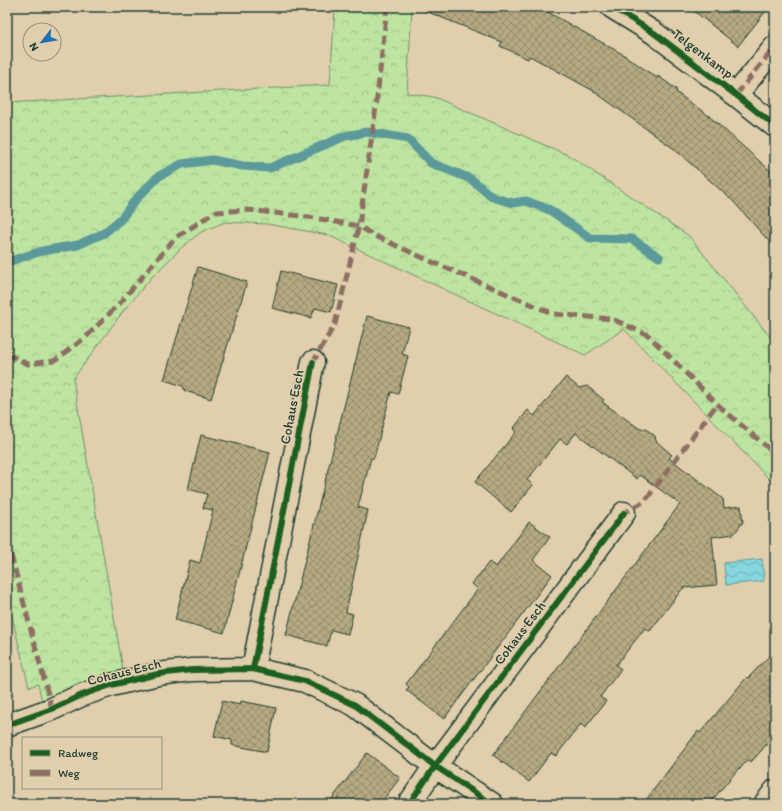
<svg xmlns="http://www.w3.org/2000/svg" width="782" height="811" viewBox="0 0 782 811" font-family="Itim,sans-serif">
  <style>
    .forest { fill: url(#forest-crowns); stroke: #6e906a }
    .water { fill: url(#water-waves); stroke: #5c999a }
    .lines { fill: none; stroke-linecap: round; stroke-linejoin: round }
    .stream { stroke: #5c999a; stroke-width: 9 }
    .building { fill: url(#building-cross-hatch); stroke: #1f3d34 }
    .minor-casing { stroke: #1f3d34; stroke-width: 25 }
    .minor { stroke: #e0ceac; stroke-width: 22 }
    .quiet { stroke: #8d6e63; stroke-width: 5; stroke-dasharray: 10 5; stroke-linecap: butt }
    .cycleway-casing { stroke: #e0ceac; stroke-width: 8 }
    .cycleway { stroke: #1b5e20; stroke-width: 6 }
    .labels { text-anchor: middle; dominant-baseline: central; stroke-width: 3.5; stroke-linejoin: round; paint-order: stroke }
    .street-label { font-size: 14px; fill: #1f3d34; stroke: #e0ceac }
  </style>
  <defs>
    <pattern id="forest-crowns" width="20" height="18" patternUnits="userSpaceOnUse"><rect width="20" height="18" fill="#bde4a0"/><path d="M2 6a3 3 0 1 1 6 0M12 15a3 3 0 1 1 6 0" fill="none" stroke="#a2c48a"/></pattern>
    <pattern id="water-waves" width="16" height="10" patternUnits="userSpaceOnUse"><rect width="16" height="10" fill="#85d6de"/><path d="M0 5q4-4 8 0t8 0" fill="none" stroke="#6cafb5"/></pattern>
    <pattern id="building-cross-hatch" width="8" height="8" patternUnits="userSpaceOnUse"><rect width="8" height="8" fill="#b7a982"/><path d="M0 0l8 8M0 8l8-8" fill="none" stroke="#948b6b"/></pattern>
  </defs>
  <rect width="100%" height="100%" fill="#e0ceac"/>
  <filter id="ink" filterUnits="userSpaceOnUse"><feTurbulence type="fractalNoise" baseFrequency=".025" numOctaves="2"/><feDisplacementMap in="SourceGraphic" scale="8" xChannelSelector="R" yChannelSelector="G"/><feConvolveMatrix kernelMatrix="1 2 1 2 8 2 1 2 1" color-interpolation-filters="sRGB"/></filter>
  <g filter="url(#ink)">
    <path class="forest" d="M335,7H412L407,93L434,97L570,156L689,236L775,343V485L624,329L585,355L328,235L267,224L225,222L201,232L181,248L150,279L121,314L73,379L123,670L101,677L42,701L38,684L29,687L7,596V103L330,85Z"/>
    <path class="water" d="M762,559L764,581L726,585L724,563Z"/>
    <g class="lines">
      <path class="stream" d="M7,262L42,251L78,245L104,233L121,219L136,199L159,176L182,164L212,160L243,166L270,168L345,136L367,132L408,139L431,163L471,179L492,197L513,203L526,201L550,210L590,238L632,239L659,257"/>
    </g>
    <path class="building" d="M418,7H539L624,55L657,78L658,76L676,89L677,93L709,116L775,175V248L732,200L673,148L592,90L530,56L528,59L500,46L502,42L418,8Z
      M689,7H769L738,46Z
      M198,267L247,282L211,399L185,391L183,386L164,380Z
      M281,271L338,285L331,312L315,308L311,318L272,308Z
      M367,316L409,327L402,354L408,356L398,394L391,392L374,458H371L358,507L368,510L346,612L353,614L348,634L331,630L327,646L286,635Z
      M566,377L579,388L587,386L604,400L602,402L640,429H646L655,436L656,441L672,455L669,458L723,499L724,508L741,506L743,522L734,534L712,537L717,585L683,588L650,631L645,628L616,665L621,669L600,697L606,701L585,728L581,724L556,756L551,753L529,782L493,755L680,504L640,475L637,479L576,433L567,444L560,439L527,480L533,485L511,512L475,482L516,432L513,429L528,410L534,416Z
      M201,435L270,452L224,633L175,620L190,560L200,563L213,510L203,508L207,494L188,489Z
      M529,522L550,537L533,560L552,575L444,719L406,690L409,687L406,684L478,589L472,584L489,562L496,567Z
      M775,650V734L761,751L751,762L748,759L740,769L739,768L709,804H643L698,731L700,733L747,677L748,678Z
      M222,701L240,705L241,701L276,708L267,752L232,745V740L214,736Z
      M367,753L400,778L380,804H328Z"/>
    <g class="lines">
      <defs>
        <path id="minor" d="M612,7L654,33L736,95L775,126
          M736,95L775,47
          M253,669L313,362
          M7,725L52,709L82,695L111,685L158,674L192,670L253,669L305,681L355,705L435,766L492,804
          M409,804L435,766L624,513
          M765,804L775,791"/>
      </defs>
      <use href="#minor" class="minor-casing"/>
      <use href="#minor" class="minor"/>
      <path class="quiet" d="M736,95L775,47
        M7,354L28,364L54,361L85,338L120,303L175,238L215,212L248,210L309,217L359,226L373,235L430,261L554,314L612,319L648,335L717,404L775,454
        M312,364L335,324L359,226L376,107L387,7
        M622,516L624,513L645,501L717,404
        M7,540L52,709"/>
      <defs>
        <path id="cycleway" d="M612,7L654,33L736,95L775,126
          M253,669L313,362
          M7,725L52,709L82,695L111,685L158,674L192,670L253,669L305,681L355,705L435,766L492,804
          M409,804L435,766L624,513"/>
      </defs>
      <use href="#cycleway" class="cycleway-casing"/>
      <use href="#cycleway" class="cycleway"/>
    </g>
  </g>
  <g class="labels">
    <g class="street-label">
      <text transform="translate(703 54) rotate(37)">Telgenkamp</text>
      <text transform="translate(292 407) rotate(-79)">Cohaus Esch</text>
      <text transform="translate(520 633) rotate(-53)">Cohaus Esch</text>
      <text transform="translate(124 672) rotate(-14)">Cohaus Esch</text>
    </g>
  </g>
  <rect width="782" height="811" fill="none" stroke="#e0ceac" stroke-width="24"/>
  <rect x="12" y="12" width="758" height="787" fill="none" stroke="#1f3d34" stroke-width="1.5" filter="url(#ink)"/>
  <rect x="22" y="737" width="140" height="52" fill="#e0ceac" stroke="#93947c"/>
  <rect x="30" y="750" width="20" height="6" fill="#1b5e20" stroke="#93947c"/>
  <text x="58" y="757" font-size="12" fill="#1f3d34">Radweg</text>
  <rect x="30" y="770" width="20" height="6" fill="#8d6e63" stroke="#93947c"/>
  <text x="58" y="777" font-size="12" fill="#1f3d34">Weg</text>
  <g transform="translate(42 42) rotate(239)"><circle r="19" fill="#e0ceac" stroke="#93947c"/>
  <path d="M0-3L7 15L0 10L-7 15Z" fill="#1f6fb2"/>
  <text y="-6" font-size="11" font-weight="bold" text-anchor="middle" fill="#1f3d34">N</text>
  </g>
</svg>
